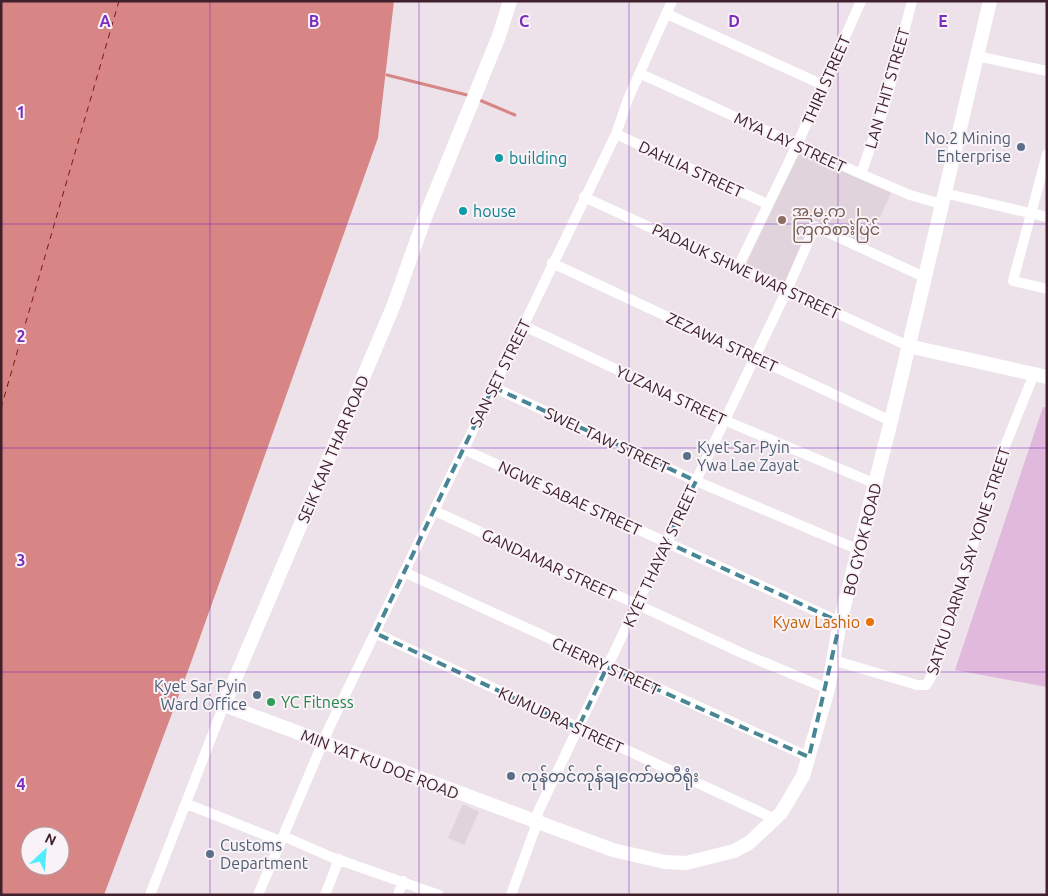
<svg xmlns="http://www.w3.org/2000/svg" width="1048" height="896" viewBox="0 0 1048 896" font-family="Ubuntu,'Noto Sans Myanmar',sans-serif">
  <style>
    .built { fill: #e1d3db }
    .green { fill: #e0b9dc }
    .water { fill: #d78585; fill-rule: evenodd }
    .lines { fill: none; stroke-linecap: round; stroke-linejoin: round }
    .stream { stroke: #d78585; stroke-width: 3 }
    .ferry { stroke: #811615; stroke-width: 1; stroke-dasharray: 6 5; stroke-linecap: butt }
    .street { stroke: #fff; stroke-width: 10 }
    .secondary { stroke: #fff; stroke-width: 14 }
    .marked { fill: none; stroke: #488695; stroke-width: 4; stroke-dasharray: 10 6; stroke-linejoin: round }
    .grid { fill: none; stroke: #7b2cbf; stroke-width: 1; stroke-opacity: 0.55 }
    .service-dot { fill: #5c6f8a; stroke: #f9f3f7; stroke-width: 2 }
    .culture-dot { fill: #0f9aa8; stroke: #f9f3f7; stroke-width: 2 }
    .education-dot { fill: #8d6e63; stroke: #f9f3f7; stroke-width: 2 }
    .food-dot { fill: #e8710a; stroke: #f9f3f7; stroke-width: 2 }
    .leisure-dot { fill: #2e9e5b; stroke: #f9f3f7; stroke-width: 2 }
    .labels { text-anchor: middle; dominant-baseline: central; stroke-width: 4; stroke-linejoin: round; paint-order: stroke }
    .street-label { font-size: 16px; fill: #40202d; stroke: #f9f3f7 }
    .service-label { font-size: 16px; fill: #4e5e75; stroke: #f9f3f7; text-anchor: start }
    .culture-label { font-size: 16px; fill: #0d838f; stroke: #f9f3f7; text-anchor: start }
    .education-label { font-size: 16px; fill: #785e54; stroke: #f9f3f7; text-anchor: start }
    .food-label { font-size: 16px; fill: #c56008; stroke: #f9f3f7; text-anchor: end }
    .leisure-label { font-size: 16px; fill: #27864d; stroke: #f9f3f7; text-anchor: start }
    .grid-label { font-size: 16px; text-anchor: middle; font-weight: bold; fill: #7b2cbf; stroke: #f9f3f7; stroke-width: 4; stroke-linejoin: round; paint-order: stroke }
  </style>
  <rect width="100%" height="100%" fill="#ede2e9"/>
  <path class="built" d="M801,150L891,193L867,246L821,224L792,287L746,264Z
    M463,804L479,812L464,845L448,838Z"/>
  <path class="green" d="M1043,407L1047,408V687L955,670Z"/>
  <path class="water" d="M1,1H394L378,138L189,668L104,895H1ZM30,836H60V866H30Z"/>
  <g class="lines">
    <path class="stream" d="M387,75L471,96
      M477,99L515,115"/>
    <path class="ferry" d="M1,408L119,1"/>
    <path class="street" d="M667,14L823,85
      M977,56L1047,71
      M641,74L861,174L910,195L941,204
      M616,134L767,204
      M1047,154L1013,281L1047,289
      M861,174L886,102L912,1
      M944,193L1047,217
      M584,197L908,346
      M814,226L924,277
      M552,263L891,421
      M738,267L797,145L861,1
      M522,325L724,420L876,484
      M493,387L696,481L859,550
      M463,449L840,622
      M435,511L744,654L828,689
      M404,572L809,757
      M375,633L775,819
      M833,660L917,685H926L931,677L1001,456L1034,374
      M187,804L280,841
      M283,836L331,857L439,895
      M150,895L224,705
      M258,895L329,728L616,134L628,99L672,1
      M325,895L339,859
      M398,895L403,881
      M511,895L537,823L538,812L787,290L815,226"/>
    <path class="secondary" d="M510,1L499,36L424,220L393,307L224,705L613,850L665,862L686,863L734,851L749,843L781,813L803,776L828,689L840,622L891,421L990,1
      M908,346L1047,377"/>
  </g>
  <path class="marked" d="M493,387L696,481L666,542L840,622L809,757L607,667L578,728L375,633Z"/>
  <path class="grid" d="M210,1V895M419,1V895M629,1V895M838,1V895M1,224H1047M1,448H1047M1,672H1047"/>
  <g class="service-dot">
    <circle cx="1021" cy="147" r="5"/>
    <circle cx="687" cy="456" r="5"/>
    <circle cx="257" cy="695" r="5"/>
    <circle cx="511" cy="776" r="5"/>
    <circle cx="210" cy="854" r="5"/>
  </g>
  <g class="culture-dot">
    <circle cx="499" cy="158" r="5"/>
    <circle cx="463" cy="211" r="5"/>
  </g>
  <circle class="education-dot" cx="782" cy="220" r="5"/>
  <circle class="food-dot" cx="870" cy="622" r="5"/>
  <circle class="leisure-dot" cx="271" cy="702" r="5"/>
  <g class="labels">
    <g class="street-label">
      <text transform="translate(826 80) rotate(-66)">THIRI STREET</text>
      <text transform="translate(887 88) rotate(-74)">LAN THIT STREET</text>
      <text transform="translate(790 142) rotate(25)">MYA LAY STREET</text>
      <text transform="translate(691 169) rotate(25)">DAHLIA STREET</text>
      <text transform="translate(746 271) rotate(25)">PADAUK SHWE WAR STREET</text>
      <text transform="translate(722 342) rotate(25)">ZEZAWA STREET</text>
      <text transform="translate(500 373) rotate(-64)">SAN SET STREET</text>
      <text transform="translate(671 395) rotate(25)">YUZANA STREET</text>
      <text transform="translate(607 440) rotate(25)">SWEL TAW STREET</text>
      <text transform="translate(333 449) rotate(-67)">SEIK KAN THAR ROAD</text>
      <text transform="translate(570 498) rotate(25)">NGWE SABAE STREET</text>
      <text transform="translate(862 539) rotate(-76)">BO GYOK ROAD</text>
      <text transform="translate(660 556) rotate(-65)">KYET THAYAY STREET</text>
      <text transform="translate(968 561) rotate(-72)">SATKU DARNA SAY YONE STREET</text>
      <text transform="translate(549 564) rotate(25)">GANDAMAR STREET</text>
      <text transform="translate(606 666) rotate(25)">CHERRY STREET</text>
      <text transform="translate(561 720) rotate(25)">KUMUDRA STREET</text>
      <text transform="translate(380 764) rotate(21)">MIN YAT KU DOE ROAD</text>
    </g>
    <g class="service-label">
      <text x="1011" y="138" text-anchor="end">No.2 Mining<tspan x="1011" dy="18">Enterprise</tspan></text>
      <text x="697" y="447">Kyet Sar Pyin<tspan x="697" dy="18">Ywa Lae Zayat</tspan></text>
      <text x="247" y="686" text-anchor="end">Kyet Sar Pyin<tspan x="247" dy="18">Ward Office</tspan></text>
      <text x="521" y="776">ကုန်တင်ကုန်ချကော်မတီရုံး</text>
      <text x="220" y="845">Customs<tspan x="220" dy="18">Department</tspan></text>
    </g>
    <g class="culture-label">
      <text x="509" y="158">building</text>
      <text x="473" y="211">house</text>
    </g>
    <g class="education-label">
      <text x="792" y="211">အ.မ.က ၂<tspan x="792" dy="18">ကြက်စားပြင်</tspan></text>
    </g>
    <g class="food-label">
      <text x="860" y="622">Kyaw Lashio</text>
    </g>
    <g class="leisure-label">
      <text x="281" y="702">YC Fitness</text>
    </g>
  </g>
  <g class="grid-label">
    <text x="105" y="27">A</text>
    <text x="314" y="27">B</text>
    <text x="524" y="27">C</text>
    <text x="734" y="27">D</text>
    <text x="943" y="27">E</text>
    <text x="21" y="118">1</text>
    <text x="21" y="342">2</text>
    <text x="21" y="566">3</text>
    <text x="21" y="790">4</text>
  </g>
  <rect width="1048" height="896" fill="none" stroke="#40202d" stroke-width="5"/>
  <g transform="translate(45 851) rotate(26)"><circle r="24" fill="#f9f3f7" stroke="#af9fa6"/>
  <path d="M0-4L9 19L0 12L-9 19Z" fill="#4fedfd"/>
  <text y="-8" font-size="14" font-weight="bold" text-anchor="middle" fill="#40202d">N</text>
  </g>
</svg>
